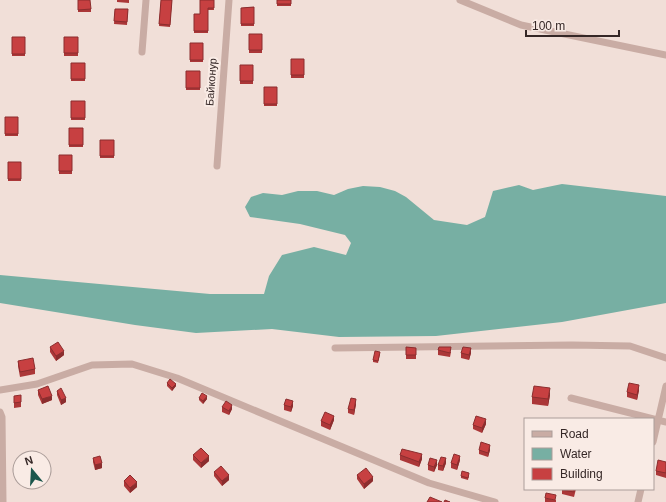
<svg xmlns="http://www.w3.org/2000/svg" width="666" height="502" viewBox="0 0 666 502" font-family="Arial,sans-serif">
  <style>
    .water { fill: #77afa3 }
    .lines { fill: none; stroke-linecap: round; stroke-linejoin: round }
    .street { stroke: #c9aca4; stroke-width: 7 }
    .wall { fill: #ab3738 }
    .shaded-wall { fill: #8b2d2e }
    .building { fill: #c74041; stroke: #8b2d2e }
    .labels { text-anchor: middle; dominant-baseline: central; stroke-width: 4; stroke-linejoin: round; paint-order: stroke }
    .street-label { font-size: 11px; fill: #352726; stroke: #f9ebe5 }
  </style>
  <rect width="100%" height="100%" fill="#f1dfd8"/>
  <path class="water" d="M562,184L666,196V303L562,322L436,336L339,337L272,329L196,333L135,325L0,303V275L210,294H264L269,276L282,255L314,247L346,255L351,243L345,235L300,224L250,217L245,207L251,197L263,193L282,195L298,191H317L334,195L348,189L363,186L380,187L395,191L406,197L434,220L467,225L485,217L493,191L519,185L533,190Z"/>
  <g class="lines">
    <path class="street" d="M460,0L521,25L666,55
      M142,52L146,0
      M217,166L229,0
      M335,348L572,345L630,346L666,358
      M0,390L37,384L92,365L132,364L177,378L429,483L495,502
      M571,398L666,422
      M0,412L2,417L3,502
      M653,442L666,386
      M638,502L641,489"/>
  </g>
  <path class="wall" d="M78,0L91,9V12H78Z
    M117,0H129V3L117,2Z
    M161,0H172L170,27L159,26Z
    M213,0L214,10H208V33H194V14H200Z
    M277,0H291V6H277Z
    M254,7V26H241V8Z
    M115,9H128L127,25L114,24Z
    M249,34H262V53H249Z
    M12,37H25V56H12Z
    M64,37H78V56H64Z
    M190,43H203V62H190Z
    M291,59H304V78H291Z
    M71,63H85V81H71Z
    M240,65H253V84H240Z
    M186,71H200V90H186Z
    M264,87H277V106H264Z
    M71,101H85V120H71Z
    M5,117H18V136H5Z
    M69,128H83V147H69Z
    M100,140H114V158H100Z
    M59,155H72V174H59Z
    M8,162H21V181H8Z
    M50,347L64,355L56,361L50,352Z
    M406,347L416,348V359H406Z
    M438,350L451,352L450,357L438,355Z
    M461,353H471L469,360L461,358Z
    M380,354L378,363L373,362V360Z
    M18,361L35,369V374L20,377L18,366Z
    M167,383L176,386L172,391L167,386Z
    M38,390L52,400L42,404L38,395Z
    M639,390L637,400L627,397V392Z
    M57,391L66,402L61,405L57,395Z
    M550,395L548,406L532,404V397Z
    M14,396L21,402V407L14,408Z
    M199,398L207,399L203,404L199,400Z
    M356,404L354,415L348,413V409Z
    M284,405L293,406L291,412L284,410Z
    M222,407L232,409L229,415L222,412Z
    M334,420L330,430L321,426V421Z
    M486,424L482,433L473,429V425Z
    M479,450H490L488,457L479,454Z
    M193,455L209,461L201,468L193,460Z
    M400,455L422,459L419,467L400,460Z
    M93,458L102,468L95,470L93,462Z
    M460,460L457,470L451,468V463Z
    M666,462V478L656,475V471Z
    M446,463L443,471L438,470V465Z
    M428,465H437L434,472L428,470Z
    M214,472L229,480L222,486L214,476Z
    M357,475L373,481L364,489L357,479Z
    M469,475L468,480L461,478V476Z
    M124,481L137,487L130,493L124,486Z
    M562,489H576L574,497L562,494Z
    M545,498L556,500V502H545Z"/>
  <path class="shaded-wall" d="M471,348V353L469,360V355Z
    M64,351V355L56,361V356Z
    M176,384V386L172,391V388Z
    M639,385V390L637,400V395Z
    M550,388V395L548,406V399Z
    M52,396V400L42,404V399Z
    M207,396V399L203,404V401Z
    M66,398V402L61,405V400Z
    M356,399V404L354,415V410Z
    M293,401V406L291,412V407Z
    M232,405V409L229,415V411Z
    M334,416V420L330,430V425Z
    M486,419V424L482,433V428Z
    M490,445V450L488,457V453Z
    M422,454V459L419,467V462Z
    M209,456V461L201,468V463Z
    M460,456V460L457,470V465Z
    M446,458V463L443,471V466Z
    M437,460V465L434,472V467Z
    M102,463V468L95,470V465Z
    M229,475V480L222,486V481Z
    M373,477V481L364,489V484Z
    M137,482V487L130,493V488Z"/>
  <path class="building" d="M78,0H90L91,9L78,10Z
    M161,0H172L170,25L159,24Z
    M200,0H214V8H208V31H194V14H200Z
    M277,0H291V4H277Z
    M254,7V24H241V8Z
    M115,9H128L127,22L114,21Z
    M249,34H262V50H249Z
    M12,37H25V54H12Z
    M64,37H78V53H64Z
    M190,43H203V60H190Z
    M291,59H304V75H291Z
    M71,63H85V79H71Z
    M240,65H253V81H240Z
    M186,71H200V88H186Z
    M264,87H277V104H264Z
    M71,101H85V118H71Z
    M5,117H18V134H5Z
    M69,128H83V145H69Z
    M100,140H114V156H100Z
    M59,155H72V171H59Z
    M8,162H21V179H8Z
    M58,342L64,351L56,356L50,347Z
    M406,347L416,348V355H406Z
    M439,347H451L450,353L438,350Z
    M463,347L471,348L469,355L461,353Z
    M375,351L380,352L378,361L373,360Z
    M33,358L35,369L20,372L18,361Z
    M170,379L176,384L172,388L167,383Z
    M629,383L639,385L637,395L627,392Z
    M48,386L52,396L42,399L38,390Z
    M534,386L550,388L548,399L532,397Z
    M61,388L66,398L61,400L57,391Z
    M202,393L207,396L203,401L199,398Z
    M21,395V402L14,403V396Z
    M351,398L356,399L354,410L348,409Z
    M286,399L293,401L291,407L284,405Z
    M226,401L232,405L229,411L222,407Z
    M325,412L334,416L330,425L321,421Z
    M476,416L486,419L482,428L473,425Z
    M481,442L490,445L488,453L479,450Z
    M201,448L209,456L201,463L193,455Z
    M402,449L422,454L419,462L400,455Z
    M454,454L460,456L457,465L451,463Z
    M100,456L102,463L95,465L93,458Z
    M441,457L446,458L443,466L438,465Z
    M430,458L437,460L434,467L428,465Z
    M658,460L666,462V473L656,471Z
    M221,466L229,475L222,481L214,472Z
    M366,468L373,477L364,484L357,475Z
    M462,471L469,473L468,478L461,476Z
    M130,475L137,482L130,488L124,481Z
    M562,489H574V492L562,490Z
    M546,493L556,495L555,500L545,498Z
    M430,497L442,502H427Z
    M445,500L450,502H444Z"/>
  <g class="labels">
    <g class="street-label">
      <text transform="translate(211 82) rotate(-86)">Байконур</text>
    </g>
  </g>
  <rect x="524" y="418" width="130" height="72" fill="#f9ebe5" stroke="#ab9d99"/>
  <rect x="532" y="431" width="20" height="6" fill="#c9aca4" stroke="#ab9d99"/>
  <text x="560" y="438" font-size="12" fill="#352726">Road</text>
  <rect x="532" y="448" width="20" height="12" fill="#77afa3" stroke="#ab9d99"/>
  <text x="560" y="458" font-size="12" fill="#352726">Water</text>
  <rect x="532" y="468" width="20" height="12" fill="#c74041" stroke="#ab9d99"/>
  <text x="560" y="478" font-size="12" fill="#352726">Building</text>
  <g transform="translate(32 470) rotate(342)"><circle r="19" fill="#f9ebe5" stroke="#ab9d99"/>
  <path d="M0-3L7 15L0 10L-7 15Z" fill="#1b564c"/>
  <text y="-6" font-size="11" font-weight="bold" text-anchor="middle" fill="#352726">N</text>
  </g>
  <path d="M526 30v6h93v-6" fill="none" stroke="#352726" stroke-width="2"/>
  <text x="532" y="30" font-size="12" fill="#352726" stroke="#f9ebe5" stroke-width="3" paint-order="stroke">100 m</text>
</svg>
